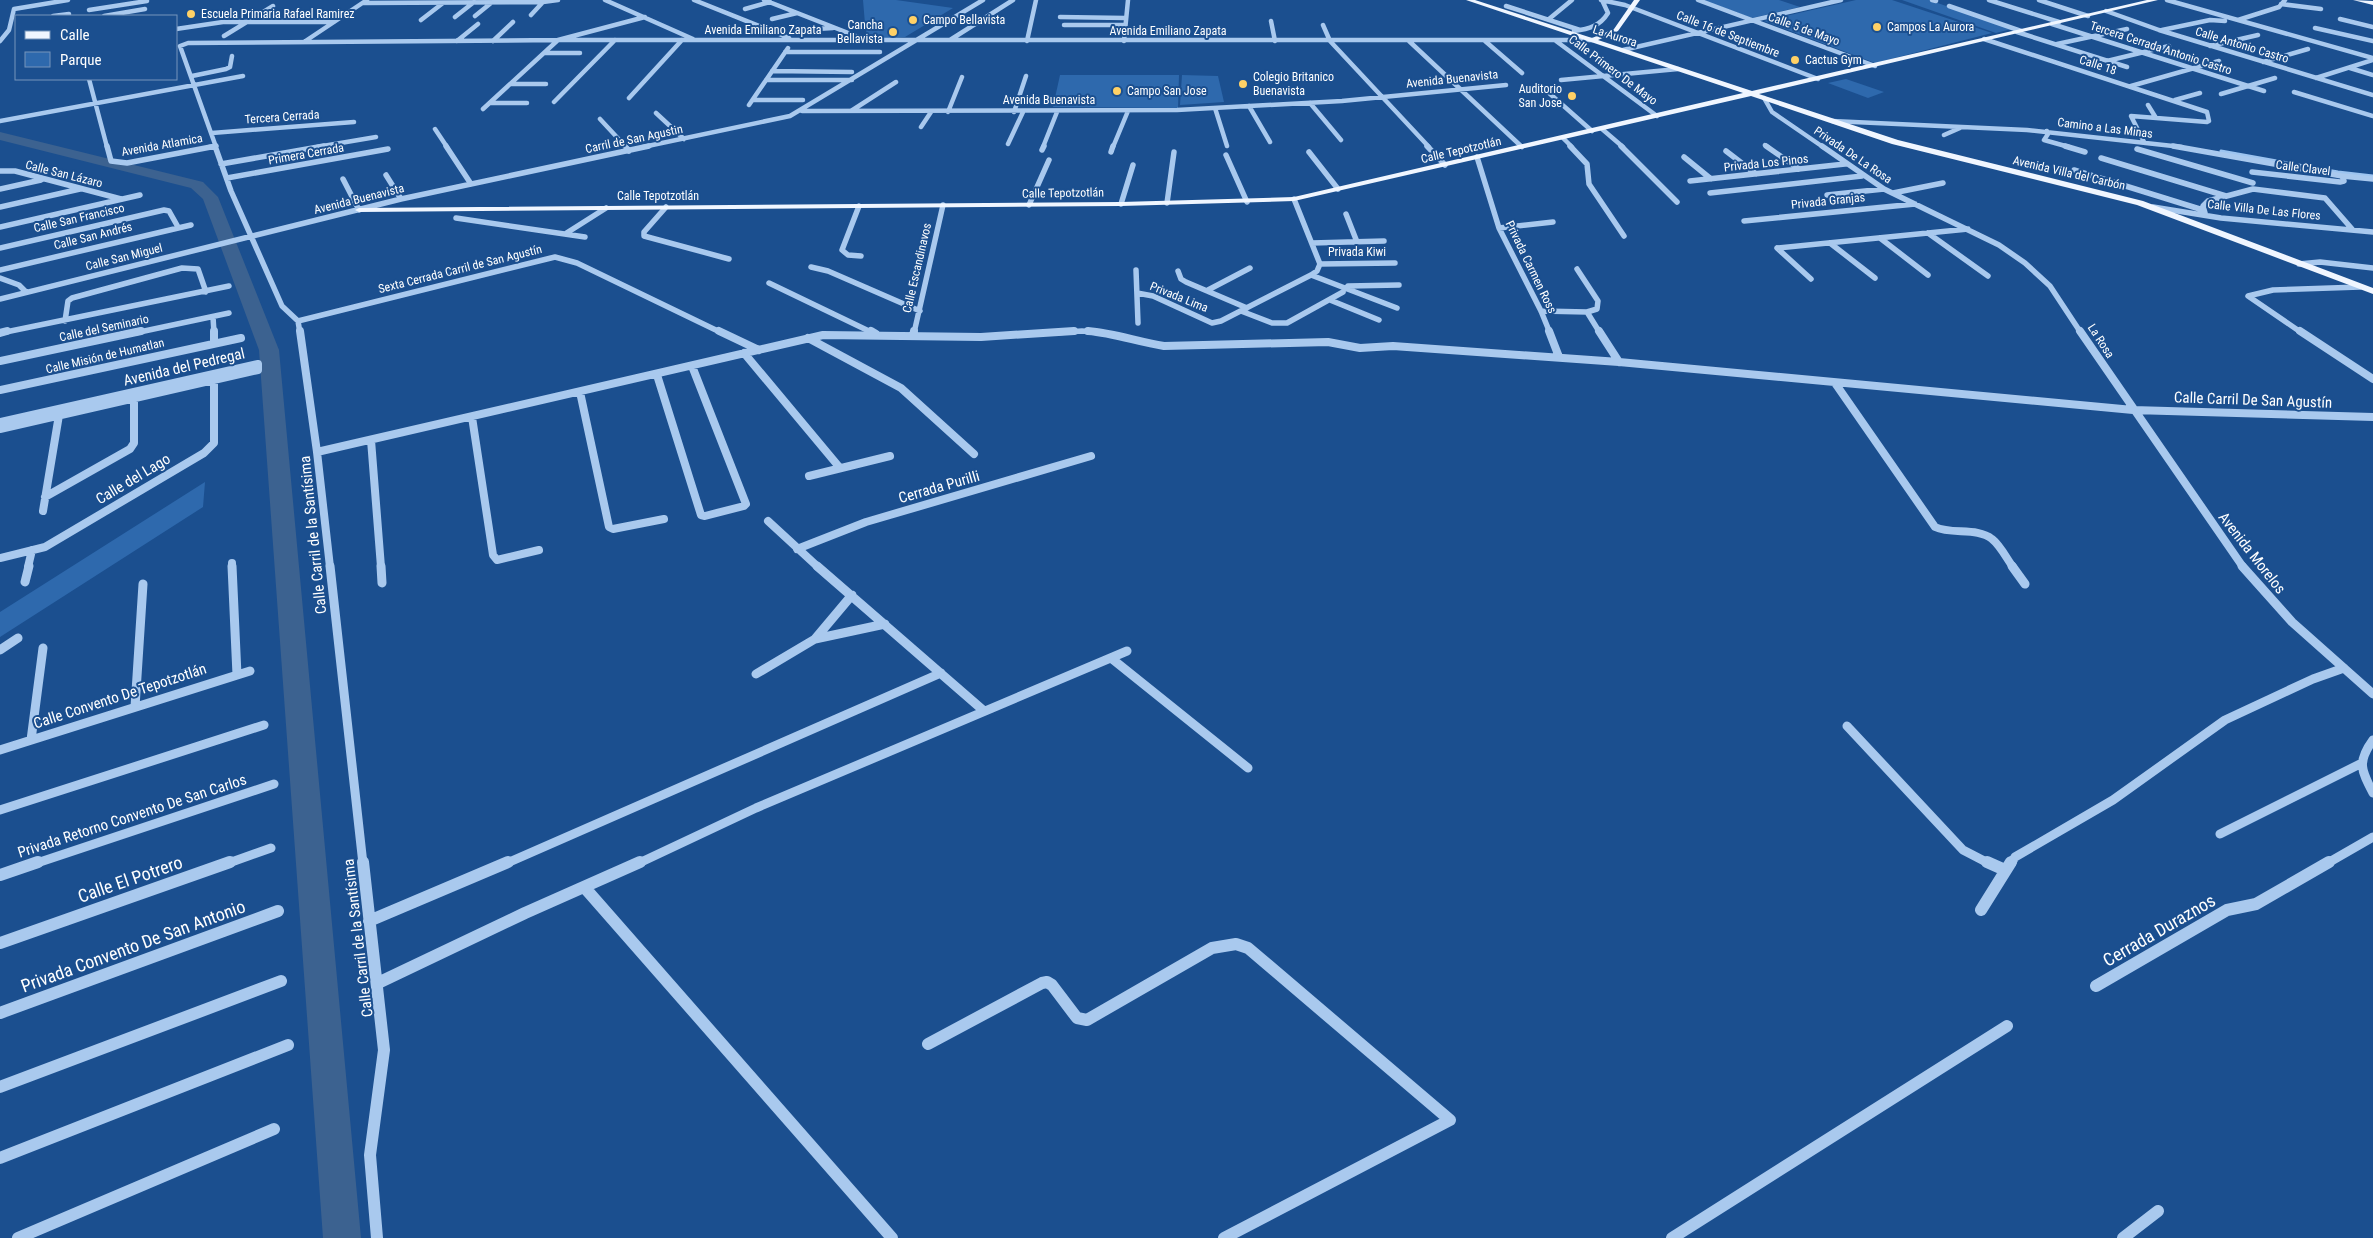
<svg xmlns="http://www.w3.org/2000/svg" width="2373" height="1238" viewBox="0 0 2373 1238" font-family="'Roboto Condensed',sans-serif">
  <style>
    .green { fill: #2e69ad }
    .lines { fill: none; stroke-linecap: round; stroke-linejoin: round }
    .stream { stroke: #9cc4f0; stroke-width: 3 }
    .river { fill: #3c6290; fill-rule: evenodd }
    .minor-far4 { stroke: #a9c9ee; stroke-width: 4.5 }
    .minor-far3 { stroke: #a9c9ee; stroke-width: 5.5 }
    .minor-far2 { stroke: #a9c9ee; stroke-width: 8 }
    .minor-far1 { stroke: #a9c9ee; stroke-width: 9 }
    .minor { stroke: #a9c9ee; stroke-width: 12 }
    .major { fill: #f0f6ff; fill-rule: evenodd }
    .poi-dot { fill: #ffd166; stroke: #1b4f8f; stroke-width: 2 }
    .labels { text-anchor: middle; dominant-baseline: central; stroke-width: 4; stroke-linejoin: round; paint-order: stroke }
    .far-poi-label { font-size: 12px; fill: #fff; stroke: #1b4f8f; text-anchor: start }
    .far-street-label { font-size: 12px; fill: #fff; stroke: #1b4f8f }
    .street-label { font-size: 15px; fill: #fff; stroke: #1b4f8f }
    .near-street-label { font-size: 18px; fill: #fff; stroke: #1b4f8f }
  </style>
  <rect width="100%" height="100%" fill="#1b4f8f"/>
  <path class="green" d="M863,0H896L953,8L905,37L867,40L866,28L852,24H865Z
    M1703,0H1779L1800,7L1752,18Z
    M1856,0H1892L1992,33L1875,63L1764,21Z
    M1902,0H1929L2012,29L1996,33Z
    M1060,75H1179L1178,108L1053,107Z
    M1182,75L1218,76L1224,102L1180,105Z
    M1846,79L1884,92L1868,98L1828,83Z
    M205,482L203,507L0,637V612Z"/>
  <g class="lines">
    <path class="stream" d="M2221,151L2338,172L2373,176"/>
    <path class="river" d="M0,132L203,182L218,197L279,350L361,1238H323L259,350L203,199L191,188L0,140Z"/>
    <path class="minor-far4" d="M605,0L693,39
      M694,0L789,38
      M764,0L861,38
      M1601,0L1625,5L1818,79
      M1698,0L1875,66
      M1932,0L1936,1
      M1989,0L2059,22
      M2039,0L2088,16
      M2167,0L2373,58
      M363,3L543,2L558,0
      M2281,4L2321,9
      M1506,6L1580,30
      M1949,6L2021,31
      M745,9L770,2
      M89,10L147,1
      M2106,11L2159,30L2373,95
      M531,15L543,2
      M53,16L69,14
      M104,16L145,9
      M475,16L491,3
      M455,17L474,2
      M1060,17L1125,18
      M772,19L797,13
      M1549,19L1572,0
      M2340,19L2373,27
      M421,20L443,3
      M2238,20L2279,7L2285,0
      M1271,21L1275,41
      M2052,24L2264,91
      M1064,25H1125
      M1323,25L1330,41L1429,147
      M2315,28L2373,41
      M176,29L223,22H334
      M800,30L833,28
      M2162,30L2210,20L2225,21
      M1574,31C1589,29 1600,26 1608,13L1602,0
      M2017,32L2127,67
      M224,36L273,6
      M1984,39L2207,112L2209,121L2207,122L2131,116L2144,142
      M950,40L1013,0
      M0,41L9,30L14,9L68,0
      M457,41L478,24
      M493,41L513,22
      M1027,41L1036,0
      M1124,41L1128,0
      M1409,41L1522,147
      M1485,41L1522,73
      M1556,41L1657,116
      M304,42L367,0
      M2057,44L2127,29
      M2210,46L2258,35
      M1623,50L1841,0
      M785,52H880
      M545,53H580
      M2107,61L2169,46
      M2263,62L2308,49
      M2350,68L2373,75
      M772,71L852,72
      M192,76L226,69L230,67L232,56
      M2316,78L2373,60
      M89,79L107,147
      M766,80H852
      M1561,80L1678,69
      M511,84H546
      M2131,86L2219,61
      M2294,92L2373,116
      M1549,93L1592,131
      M2221,94L2275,78
      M629,98L682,40
      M1764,98L1772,112L1823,147
      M753,100H803
      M2175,100L2200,93
      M554,102L615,40
      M490,103H527
      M1310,103L1341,140
      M749,105L788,48
      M2148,105L2156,118
      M1249,106L1270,142
      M1215,108L1227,146
      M483,109L558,40L645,17
      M802,111L1177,110L1342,101L1506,85
      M851,111L896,82
      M948,112L962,77
      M1014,112L1026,76
      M656,113L684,139
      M600,119L626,147
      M0,121L243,76
      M1832,121L2027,130L2182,147
      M921,127L931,112
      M435,129L447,147
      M1602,129L1623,147
      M2047,131L2048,134L2044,140L2069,147
      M212,133L354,122
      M1944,135L1960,128
      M1563,138L1572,147
      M1008,144L1023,112
      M1765,145L1768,147
      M209,147L216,146
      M216,147L180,46L188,43L558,40H1593
      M317,147L376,137
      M643,147L790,116L983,0
      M1043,147L1057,112
      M1113,147L1128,111"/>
    <path class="minor-far3" d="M107,146L111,161L127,163L216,146
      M215,146L231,191L282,306L298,321L300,333
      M446,146L471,184
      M625,146L629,151
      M1427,146L1445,165
      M1570,146L1587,164L1589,184L1624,236
      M1621,146L1677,202
      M1766,146L1799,169
      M1822,146L1884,189L1999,245L2025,263L2050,286L2081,333
      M2065,146L2085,152
      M2173,146L2342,176L2373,179
      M2137,149L2253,183
      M1042,150L1044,146
      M1726,151L1756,174
      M1111,152L1113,146
      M1309,152L1338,189
      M1226,155L1247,202
      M1477,157L1499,228L1541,311L1550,333
      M1684,157L1711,179
      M2101,158L2226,196
      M221,164L324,146
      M2074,170L2203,210
      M0,171H15L121,199
      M2252,172L2340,182L2344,181L2342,176
      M386,175L401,199
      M227,178L388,149
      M343,179L359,210
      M1690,181L1845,164
      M0,189L41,180
      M2253,189L2325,198L2352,229
      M1710,193L1862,176
      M1893,193L1943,183
      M1827,195L1884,189
      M1167,203L1174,152
      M1121,204L1133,165
      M1029,205L1049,160
      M859,206L842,250L848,255L861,256
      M0,207L80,189
      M666,207L644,232V236L729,259
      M2153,207L2221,218L2373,232
      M2205,213L2203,206L2208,201L2253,189
      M1346,214L1357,242
      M456,218L585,237
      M1744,221L1915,204
      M0,227L140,195
      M1499,228L1553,222
      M1928,233L1988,276
      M565,234L606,208
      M1880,238L1928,275
      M1312,243L1384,241
      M1830,243L1875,278
      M0,248L164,210L169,211L178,227
      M1777,248L1968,229
      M1777,248L1811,279
      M1320,264L1395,263
      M2299,264L2320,262L2373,268
      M811,267L828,271L920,311
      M0,270L191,225
      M1136,270L1138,323
      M1178,271L1181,279L1186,282L1247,308
      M1311,275L1397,308
      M0,278L19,285L26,292
      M769,283L873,333
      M1348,286L1399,285
      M1208,290L1250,268
      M1137,293L1153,296L1212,323L1221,321L1311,275L1317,271L1320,264L1294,199
      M0,299L401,199L649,146
      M1330,300L1379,320
      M1241,311L1272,323H1287L1343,292
      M1541,311L1587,312L1597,309L1598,301L1577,269
      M1587,312L1600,333
      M213,317L214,333
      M65,321L68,301L72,298L182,268L198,269L206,292
      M298,321L555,257L577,263L722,333
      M1,333L229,286
      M135,333L229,313
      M914,333L943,205
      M1053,333L1082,331L1105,333
      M2302,333L2248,296L2273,290L2360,287"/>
    <path class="minor-far2" d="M214,331V343
      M300,331L317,452L330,567
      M719,331L759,350
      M871,331L876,334
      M1088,331C1114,333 1138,342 1164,346L1328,342L1360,348L1393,346L1619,362L2133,410L2373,417
      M1549,331L1559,357
      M1599,331L1619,362
      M2080,331L2243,567
      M2300,331L2373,379
      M0,333L7,331
      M913,336L914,331
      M808,338L901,388L974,454
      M744,353L840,468
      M0,361L141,331
      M657,375L701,515L705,516L744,506L746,504L692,366
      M1835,383L1935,527C1952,535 1977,527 1992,539C2000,545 2007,559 2013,567
      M0,390L241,338
      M580,392L609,527L613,529L664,519
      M472,417L493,555L497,560L539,550
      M0,422L258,364V370L0,429
      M371,440L381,567
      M317,452L823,335L981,337L1074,331
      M809,476L890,456
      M45,497L130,449L134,443V398
      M43,511L59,415
      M768,521L818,567
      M797,549L866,522L1091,456
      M0,558L45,547L204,453L214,443V376
      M232,563V567
      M28,567L32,550"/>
    <path class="minor-far1" d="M232,566L237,675
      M330,566L363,864
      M381,566L382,583
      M817,566L984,711
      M2012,566L2025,584
      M2242,566L2292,622L2373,694
      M25,582L29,566
      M815,639L852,595
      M0,650L18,638
      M1111,658L1248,768
      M756,674L815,639L885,624
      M135,707L143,584
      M1847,726L1963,850L1990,864
      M31,740L43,648
      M2373,740C2357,762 2361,770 2373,793
      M0,750L250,671
      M0,810L264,725
      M2220,834L2360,764
      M34,864L274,784
      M226,864L271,848
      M505,864L941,673
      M637,864L756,808L1127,651
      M2011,864L2015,857L2113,800L2225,720L2313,679L2344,668
      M2326,864L2373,837"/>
    <path class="minor" d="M363,862L384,1050L370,1155L377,1238
      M1987,862L2005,870
      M0,875L38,862
      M585,888L892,1238
      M1981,910L2011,862
      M369,921L508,862
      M0,943L230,862
      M378,983L525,913L640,862
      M2096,986L2227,910L2256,904L2329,862
      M0,1013L278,911
      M928,1044L1042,983L1047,982L1052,985L1077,1018L1087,1020L1212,948L1236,944L1248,948L1450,1120L1224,1238
      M0,1087L281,981
      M0,1158L288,1045
      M18,1238L274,1129
      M1672,1238L2007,1026
      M2123,1238L2158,1211"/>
    <path class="major" d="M1466,0H1475L1592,38L1614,29L1634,0H1640L1618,31L1598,40L1752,91L2147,0H2158L1759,94L1898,140L2143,201L2373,288V294L2137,205L1892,144L1751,96L1294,201L1121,206L359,212L355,210L359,208L1121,202L1294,197L1743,93Z
      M2353,0L2373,1V5Z"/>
  </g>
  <g class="poi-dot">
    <circle cx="191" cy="14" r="5"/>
    <circle cx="913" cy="20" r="5"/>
    <circle cx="1877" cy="27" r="5"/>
    <circle cx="893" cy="32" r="5"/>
    <circle cx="1795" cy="60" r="5"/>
    <circle cx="1243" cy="84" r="5"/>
    <circle cx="1117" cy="91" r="5"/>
    <circle cx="1572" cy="96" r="5"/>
  </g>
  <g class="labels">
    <g class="far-poi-label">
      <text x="201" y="14">Escuela Primaria Rafael Ramirez</text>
      <text x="923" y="20">Campo Bellavista</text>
      <text x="883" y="25" text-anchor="end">Cancha<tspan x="883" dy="14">Bellavista</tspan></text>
      <text x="1887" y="27">Campos La Aurora</text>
      <text x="1805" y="60">Cactus Gym</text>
      <text x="1253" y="77">Colegio Britanico<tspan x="1253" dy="14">Buenavista</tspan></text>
      <text x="1562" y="89" text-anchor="end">Auditorio<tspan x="1562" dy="14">San Jose</tspan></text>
      <text x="1127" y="91">Campo San Jose</text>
    </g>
    <g class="far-street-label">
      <text transform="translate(1804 29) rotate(20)">Calle 5 de Mayo</text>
      <text x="763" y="30">Avenida Emiliano Zapata</text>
      <text x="1168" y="31">Avenida Emiliano Zapata</text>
      <text transform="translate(1728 34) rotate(21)">Calle 16 de Septiembre</text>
      <text transform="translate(1615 36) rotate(18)">La Aurora</text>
      <text transform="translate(2242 45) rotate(17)">Calle Antonio Castro</text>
      <text transform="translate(2161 48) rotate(18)">Tercera Cerrada Antonio Castro</text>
      <text transform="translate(2098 65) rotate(18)">Calle 18</text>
      <text transform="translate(1613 70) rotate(37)">Calle Primero De Mayo</text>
      <text transform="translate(1452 79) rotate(-6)">Avenida Buenavista</text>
      <text x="1049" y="100">Avenida Buenavista</text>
      <text transform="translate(282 117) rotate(-4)">Tercera Cerrada</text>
      <text transform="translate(2105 128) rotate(7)">Camino a Las Minas</text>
      <text transform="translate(634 139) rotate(-12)">Carril de San Agustin</text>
      <text transform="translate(162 145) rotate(-10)">Avenida Atlamica</text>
      <text transform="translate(1461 150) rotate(-13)">Calle Tepotzotlán</text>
      <text transform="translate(306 154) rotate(-10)">Primera Cerrada</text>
      <text transform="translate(1853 155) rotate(34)">Privada De La Rosa</text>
      <text transform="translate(1766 163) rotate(-6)">Privada Los Pinos</text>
      <text transform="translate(2303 168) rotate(7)">Calle Clavel</text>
      <text transform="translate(2069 173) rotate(13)">Avenida Villa del Carbón</text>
      <text transform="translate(64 174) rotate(14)">Calle San Lázaro</text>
      <text transform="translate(1063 193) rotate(-1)">Calle Tepotzotlán</text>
      <text x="658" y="196">Calle Tepotzotlán</text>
      <text transform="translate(359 199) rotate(-14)">Avenida Buenavista</text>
      <text transform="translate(1828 201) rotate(-6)">Privada Granjas</text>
      <text transform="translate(2264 210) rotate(6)">Calle Villa De Las Flores</text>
      <text transform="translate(79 218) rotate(-13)">Calle San Francisco</text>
      <text transform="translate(93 236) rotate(-14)">Calle San Andrés</text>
      <text x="1357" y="252">Privada Kiwi</text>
      <text transform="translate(124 257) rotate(-14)">Calle San Miguel</text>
      <text transform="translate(1531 267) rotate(64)">Privada Carmen Ross</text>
      <text transform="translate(917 268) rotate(-77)">Calle Escandinavos</text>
      <text transform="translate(460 269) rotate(-14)">Sexta Cerrada Carril de San Agustín</text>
      <text transform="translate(1179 297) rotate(22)">Privada Lima</text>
      <text transform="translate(104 328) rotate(-12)">Calle del Seminario</text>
      <text transform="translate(2101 341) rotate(57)">La Rosa</text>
      <text transform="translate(105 356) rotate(-13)">Calle Misión de Humatlan</text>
    </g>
    <g class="street-label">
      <text transform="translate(184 367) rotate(-13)">Avenida del Pedregal</text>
      <text transform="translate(2253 400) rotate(2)">Calle Carril De San Agustín</text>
      <text transform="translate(133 479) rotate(-31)">Calle del Lago</text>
      <text transform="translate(939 487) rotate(-16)">Cerrada Purilli</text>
      <text transform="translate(313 535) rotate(-96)">Calle Carril de la Santísima</text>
      <text transform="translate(2252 553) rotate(52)">Avenida Morelos</text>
      <text transform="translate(120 696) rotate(-18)">Calle Convento De Tepotzotlán</text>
      <text transform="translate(132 816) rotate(-18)">Privada Retorno Convento De San Carlos</text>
      <text transform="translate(358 938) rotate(-97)">Calle Carril de la Santísima</text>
    </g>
    <g class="near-street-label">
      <text transform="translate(130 879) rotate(-19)">Calle El Potrero</text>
      <text transform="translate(2159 930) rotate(-30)">Cerrada Duraznos</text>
      <text transform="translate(133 946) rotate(-20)">Privada Convento De San Antonio</text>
    </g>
  </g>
  <rect x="15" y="15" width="162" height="65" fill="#1b4f8f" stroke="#7695bc"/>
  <rect x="25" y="31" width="25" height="8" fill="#f0f6ff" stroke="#7695bc"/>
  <text x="60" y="40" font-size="15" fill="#ffffff">Calle</text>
  <rect x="25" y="52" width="25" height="15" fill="#2e69ad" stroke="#7695bc"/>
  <text x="60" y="65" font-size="15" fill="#ffffff">Parque</text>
</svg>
